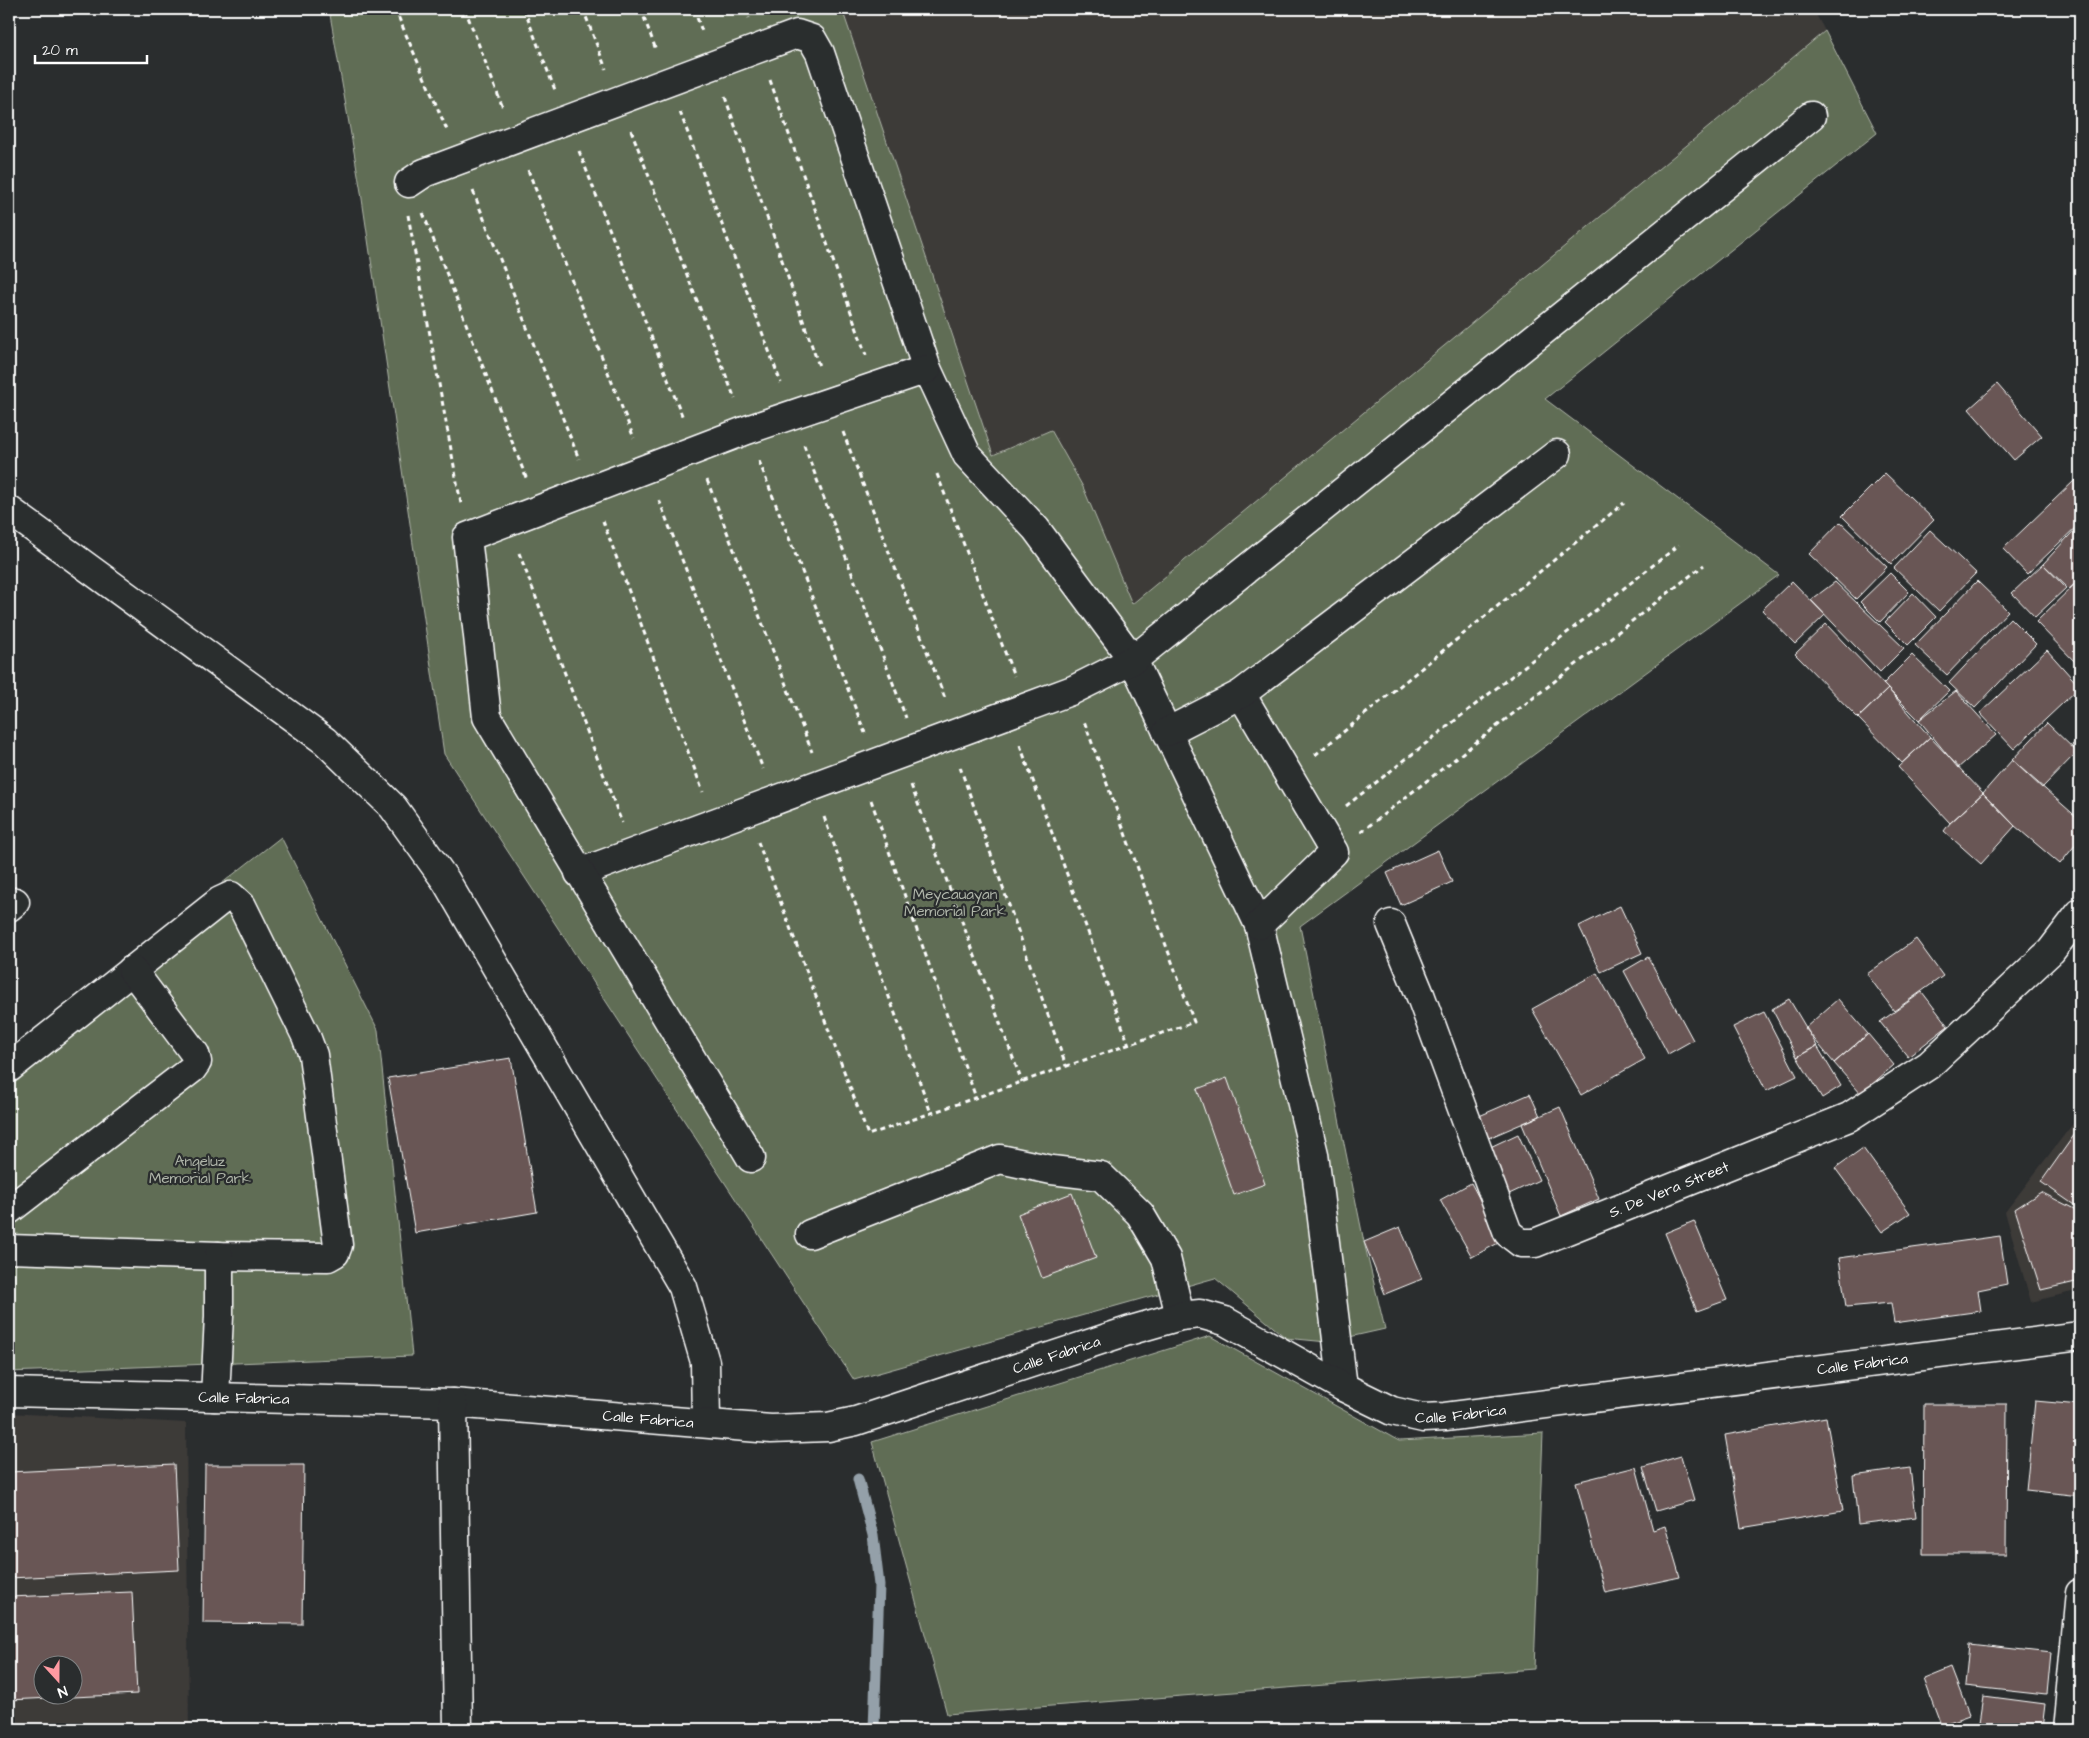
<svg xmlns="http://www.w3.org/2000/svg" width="2089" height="1738" viewBox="0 0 2089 1738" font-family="'Architects Daughter',sans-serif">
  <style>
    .built { fill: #3d3a39; fill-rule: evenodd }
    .green { fill: #606d55; stroke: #b0b6aa }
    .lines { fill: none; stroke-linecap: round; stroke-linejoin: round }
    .stream { stroke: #94a0a9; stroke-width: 11 }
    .building { fill: #695754; stroke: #fff; fill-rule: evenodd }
    .minor-casing { stroke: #fff; stroke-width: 31 }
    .path { stroke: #fff; stroke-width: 3; stroke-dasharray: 5 4; stroke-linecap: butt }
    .minor { stroke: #2a2d2e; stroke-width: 28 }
    .labels { text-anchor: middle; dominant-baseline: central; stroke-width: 4.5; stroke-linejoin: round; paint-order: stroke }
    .park-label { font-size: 15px; fill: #b0b6aa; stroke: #2a2d2e }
    .street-label { font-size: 15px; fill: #fff; stroke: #2a2d2e }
  </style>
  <rect width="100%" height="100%" fill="#2a2d2e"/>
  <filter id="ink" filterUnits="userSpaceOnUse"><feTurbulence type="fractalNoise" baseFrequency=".02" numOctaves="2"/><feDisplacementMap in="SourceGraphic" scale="10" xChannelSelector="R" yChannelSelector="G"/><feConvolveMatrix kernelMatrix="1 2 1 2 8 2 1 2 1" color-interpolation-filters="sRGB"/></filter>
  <g filter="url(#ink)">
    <path class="built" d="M842,9H1813L1825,31L1132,604L1083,487L993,455Z
      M2078,1117L2080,1119V1290L2031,1302L2005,1212Z
      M9,1413L186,1423L189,1729H9ZM42,1666H72V1696H42Z"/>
    <path class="green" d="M329,9H842L993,455L1051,430L1083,487L1132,604L1825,31L1877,133L1545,399L1779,575L1300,926L1364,1242L1385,1329L1327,1342L1286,1338L1215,1278L854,1380L444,754L361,192Z
      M281,837L378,1030L412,1356L9,1372V1050Z
      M1210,1336L1399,1441L1543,1433L1534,1669L947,1714L872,1442Z"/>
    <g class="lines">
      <path class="stream" d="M858,1479L873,1535L879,1585L874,1729"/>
    </g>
    <path class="building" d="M1997,384L2042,436L2014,460L1969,409Z
      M1885,473L1934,520L1891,564L1842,516Z
      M2075,480L2080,485V523L2027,574L2003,549Z
      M1840,522L1887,567L1856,599L1809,554Z
      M2080,524V579L2069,589L2043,564Z
      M1930,530L1976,573L1939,611L1894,568Z
      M2043,564L2066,588L2035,617L2012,593Z
      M1890,573L1909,592L1880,622L1860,602Z
      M2080,579V667L2036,622Z
      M1792,581L1825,615L1795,644L1762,610Z
      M1977,581L2008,611L1947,675L1915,645Z
      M1835,582L1904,648L1880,672L1811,600Z
      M1913,593L1936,617L1908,645L1885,622Z
      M2010,618L2036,644L1975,708L1949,683Z
      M1826,624L1888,689L1858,718L1795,654Z
      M2047,650L2080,687L2014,749L1980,713Z
      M1912,655L1949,691L1919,720L1883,684Z
      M1888,689L1930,737L1902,763L1858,718Z
      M1956,691L1996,735L1958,768L1919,720Z
      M2047,723L2077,752L2042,788L2012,760Z
      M1930,737L1983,793L1950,823L1898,767Z
      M2080,737V755L2072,745Z
      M2012,760L2080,820V839L2060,864L2015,826L1983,793Z
      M1983,793L2015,826L1981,864L1944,831L1950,823Z
      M1438,850L1452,882L1401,905L1387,873Z
      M1620,906L1642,953L1601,972L1579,926Z
      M1916,939L1943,976L1894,1011L1867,974Z
      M1648,957L1693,1040L1668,1054L1624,971Z
      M1597,973L1645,1059L1581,1095L1532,1009Z
      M1922,992L1948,1026L1908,1057L1880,1022Z
      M1789,999L1817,1046L1797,1057L1772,1009Z
      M1838,999L1868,1034L1834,1063L1805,1028Z
      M1764,1012L1797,1076L1766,1091L1733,1027Z
      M1868,1034L1894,1065L1861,1094L1834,1063Z
      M1817,1046L1841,1086L1822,1098L1797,1057Z
      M511,1058L537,1212L415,1233L388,1078Z
      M1227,1078L1265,1184L1234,1195L1197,1089Z
      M1530,1094L1540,1116L1479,1142L1470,1120Z
      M1560,1107L1599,1199L1561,1216L1522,1124Z
      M2077,1131L2080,1133V1209L2041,1182Z
      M1518,1134L1539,1180L1507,1195L1486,1149Z
      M1863,1148L1910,1213L1882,1232L1835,1168Z
      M1471,1183L1502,1241L1472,1257L1440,1200Z
      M2041,1192L2080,1212V1281L2041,1290L2015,1209Z
      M1072,1193L1096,1258L1042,1278L1018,1214Z
      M1694,1221L1727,1300L1697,1311L1665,1233Z
      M1400,1227L1422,1279L1385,1294L1364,1242Z
      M2000,1236L2007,1284L1978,1290L1981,1311L1894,1323L1891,1303L1846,1307L1839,1258Z
      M2035,1401L2080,1405V1496L2026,1490Z
      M1924,1404H2007L2006,1554H1923Z
      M1826,1417L1843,1511L1741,1528L1725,1435Z
      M1681,1456L1694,1500L1656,1511L1643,1467Z
      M174,1464L179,1570L9,1578V1472Z
      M205,1465H304L302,1624L203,1623Z
      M1636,1467L1653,1530L1665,1526L1680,1577L1605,1593L1576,1482Z
      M1910,1468L1916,1517L1858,1524L1853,1476Z
      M132,1592L137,1694L9,1700V1597ZM42,1666H72V1696H42Z
      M1969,1644L2051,1653L2047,1695L1965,1686Z
      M1951,1668L1969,1715L1941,1725L1924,1679Z
      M1984,1696L2045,1704L2042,1729H1979Z"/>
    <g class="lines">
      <defs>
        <g id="minor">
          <path d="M409,183L424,173L797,34L812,39L820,53L927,369L967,455L1036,529L1133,660L1259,925L1314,1154L1343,1387"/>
          <path d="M9,510L325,741L393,807L446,881L683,1287L705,1362L706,1423"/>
          <path d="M1241,694L1334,852L1259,925"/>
          <path d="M1167,732L1241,694L1557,454"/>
          <path d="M579,873L1073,690L1133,660L1811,116"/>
          <path d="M9,907L15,902"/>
          <path id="s1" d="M1391,924L1421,997L1508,1233L1521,1243H1535L1849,1117L1929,1065L2051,951L2080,913"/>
          <path d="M9,1068L220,901L231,896L242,906L306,1036L313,1055L338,1245L335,1253L328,1257L219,1256L9,1249"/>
          <path d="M751,1158L487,717L467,537L747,430L927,369"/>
          <path d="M9,1210L192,1069L197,1062L195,1054L132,970"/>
          <path d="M810,1234L1000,1159L1052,1170L1101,1176L1140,1214L1166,1258L1180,1316"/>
          <path id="s2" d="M9,1392L453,1403L771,1429L828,1427L856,1421L1128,1331L1180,1316L1200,1314L1225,1321L1343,1387L1392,1411L1423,1418L1445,1417L2080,1336"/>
          <path d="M215,1397L219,1316V1256"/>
          <path d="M453,1403L458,1729"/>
          <path d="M2067,1729L2080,1593"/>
        </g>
      </defs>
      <use href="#minor" class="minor-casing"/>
      <path class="path" d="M395,9L447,130
        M465,9L503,108
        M524,9L555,90
        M583,9L606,69
        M641,9L656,50
        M694,9L703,34
        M746,9L749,18
        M770,80L866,355
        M725,97L820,369
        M680,112L781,383
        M631,130L735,399
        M579,151L683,418
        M528,170L634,438
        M473,191L579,459
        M423,213L527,480
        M408,215L461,504
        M843,432L946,701
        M804,445L906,718
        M759,461L865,733
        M937,474L1014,676
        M707,480L812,752
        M659,500L763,769
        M603,521L703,792
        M519,553L622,823
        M1020,745L1129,1045
        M1315,755L1624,503
        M960,767L1066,1066
        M911,785L1022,1082
        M871,800L976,1098
        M1346,806L1679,545
        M824,817L931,1113
        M1361,832L1704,565
        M758,842L868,1135L1194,1022L1084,721"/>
      <use href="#minor" class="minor"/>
    </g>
  </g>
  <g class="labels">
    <g class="park-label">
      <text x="955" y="894">Meycauayan<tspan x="955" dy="17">Memorial Park</tspan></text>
      <text x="200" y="1161">Angeluz<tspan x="200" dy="17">Memorial Park</tspan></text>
    </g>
    <g class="street-label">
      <text stroke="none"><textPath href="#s1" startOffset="505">S. De Vera Street</textPath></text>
      <text stroke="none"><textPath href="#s2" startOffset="1060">Calle Fabrica</textPath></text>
      <text stroke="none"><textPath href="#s2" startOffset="1900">Calle Fabrica</textPath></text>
      <text stroke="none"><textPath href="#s2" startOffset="235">Calle Fabrica</textPath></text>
      <text stroke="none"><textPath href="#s2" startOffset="1495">Calle Fabrica</textPath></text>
      <text stroke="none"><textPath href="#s2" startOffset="640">Calle Fabrica</textPath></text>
    </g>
  </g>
  <rect width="2089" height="1738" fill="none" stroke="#2a2d2e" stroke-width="30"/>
  <rect x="15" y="15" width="2059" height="1708" fill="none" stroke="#fff" stroke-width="2" filter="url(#ink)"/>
  <g transform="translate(58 1680) rotate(159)"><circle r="24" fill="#2a2d2e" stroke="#7f8182"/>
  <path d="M0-4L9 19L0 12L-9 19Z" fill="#ff9aa2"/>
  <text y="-8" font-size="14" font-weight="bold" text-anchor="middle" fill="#ffffff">N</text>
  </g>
  <path d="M35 55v8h112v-8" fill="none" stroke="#ffffff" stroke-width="2.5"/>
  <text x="42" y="55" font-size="15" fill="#ffffff" stroke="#2a2d2e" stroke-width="4" paint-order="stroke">20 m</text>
</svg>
